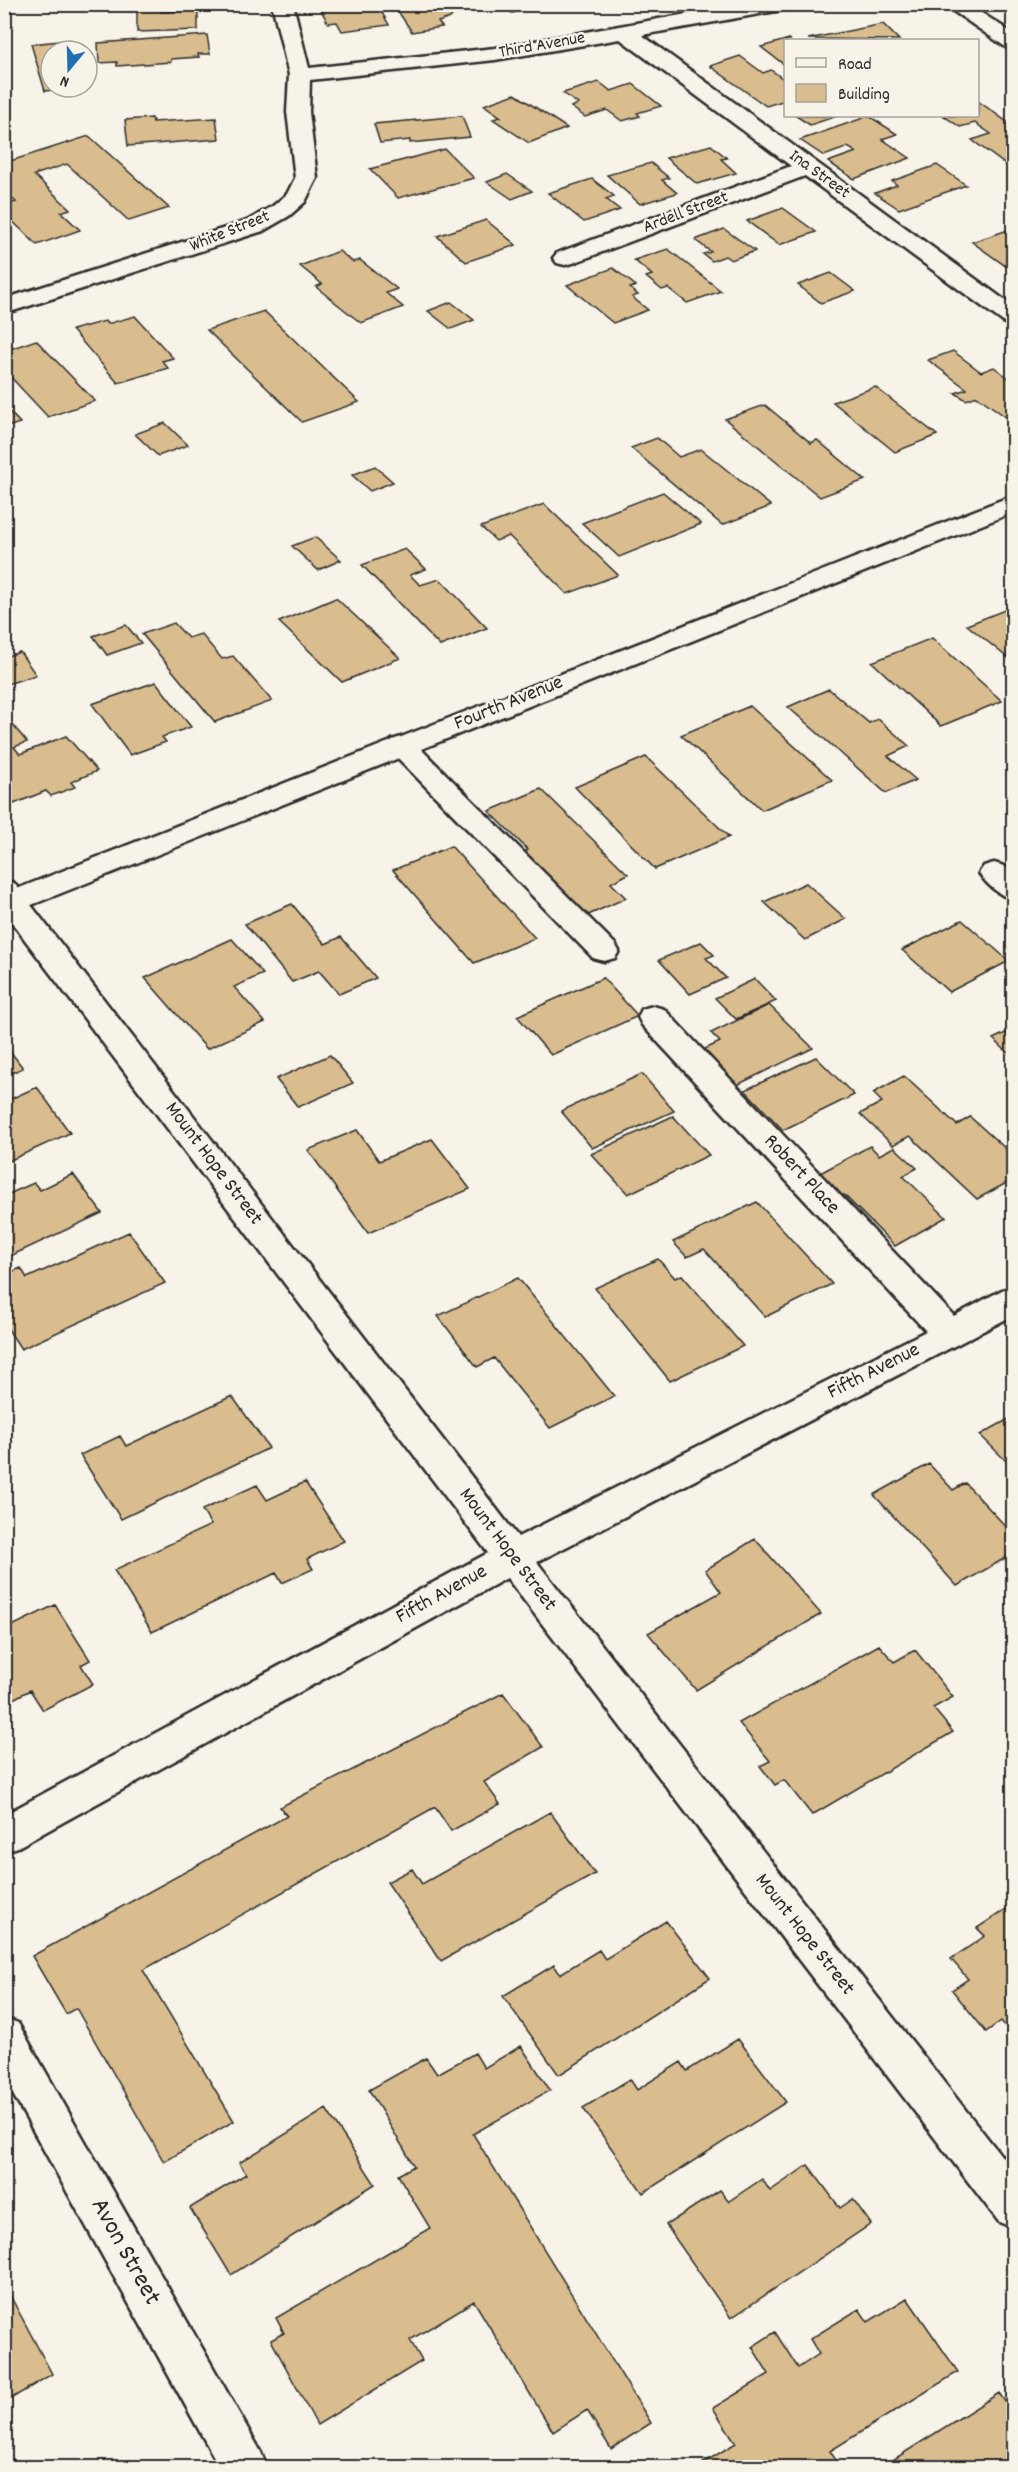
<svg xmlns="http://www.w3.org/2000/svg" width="1018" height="2472" viewBox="0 0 1018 2472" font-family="Dekko,sans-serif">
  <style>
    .building { fill: #d9bd8e; stroke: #2b2b2b; stroke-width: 1.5 }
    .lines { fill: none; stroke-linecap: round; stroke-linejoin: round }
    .service-casing { stroke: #2b2b2b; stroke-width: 5 }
    .minor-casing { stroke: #2b2b2b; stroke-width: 5 }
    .tertiary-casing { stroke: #2b2b2b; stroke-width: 5 }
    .service { fill: #f7f3e8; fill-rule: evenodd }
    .minor { fill: #f7f3e8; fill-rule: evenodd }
    .tertiary { fill: #f7f3e8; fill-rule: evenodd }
    .labels { text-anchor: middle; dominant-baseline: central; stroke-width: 5; stroke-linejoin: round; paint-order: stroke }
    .far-street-label { font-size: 18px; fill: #2b2b2b; stroke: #f7f3e8 }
    .street-label { font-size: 21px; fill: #2b2b2b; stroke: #f7f3e8 }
    .near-street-label { font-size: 26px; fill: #2b2b2b; stroke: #f7f3e8 }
  </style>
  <rect width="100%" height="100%" fill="#f7f3e8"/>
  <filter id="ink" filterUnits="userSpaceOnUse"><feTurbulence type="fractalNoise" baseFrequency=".0167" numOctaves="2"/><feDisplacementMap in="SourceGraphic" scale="12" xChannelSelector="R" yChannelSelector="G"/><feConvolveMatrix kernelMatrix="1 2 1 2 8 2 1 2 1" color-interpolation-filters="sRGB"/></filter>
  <g filter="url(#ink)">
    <path class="building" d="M328,4H377L389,25L342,31L337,22L328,23L320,8L329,7Z
      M393,4H446L454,13L450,18L438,22L442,27L412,32Z
      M504,4H551L512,13Z
      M161,8V12L198,10V30L137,32V9Z
      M883,24L899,40L808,39Z
      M207,35L210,54H198L199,57L171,59V62L117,66V62L99,63L98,43Z
      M789,39L791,40H786V66L761,47Z
      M70,40L74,51H51V87H80L45,91L31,44Z
      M740,56L763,73L771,70L786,81V100L766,106L710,66Z
      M599,82L611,91L633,84L661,106L637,113L640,116L622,121L607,110L585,117L571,107L578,104L563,93Z
      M515,94L567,128L529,143L493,119L501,117L484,105Z
      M978,101L1014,127V171L972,140L991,134L975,123L960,127L944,116H978Z
      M462,116L470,137L410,143V140L380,143L374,124Z
      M796,116H837L810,125Z
      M869,116L897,134L882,139L910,158L854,179L828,162L856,152L848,147L824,156L800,140Z
      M152,118L153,122L216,118L219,139L128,146L125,120Z
      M89,136L169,208L129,221L67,164L34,175L70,209L61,212L80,230L37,245L4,213V205L16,202L4,191V163Z
      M711,145L727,158L721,159L736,173L697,184L666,158Z
      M445,149L474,178L398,198L370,169Z
      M651,163L669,178L662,180L677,193L640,204L607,175Z
      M937,165L966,185L899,209L875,193L897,185L892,181Z
      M507,174L532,191L512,199L487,182Z
      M592,179L614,196L606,199L620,210L584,222L548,193Z
      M783,208L816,232L779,245L747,221Z
      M486,220L516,245L466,262L437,236Z
      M1014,228V272L972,242Z
      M724,229L755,251L731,260L725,256L712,261L703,254L711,252L695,240Z
      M668,249L721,291L687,303L668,288L662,290L646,277L652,275L634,260Z
      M339,251L353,262L360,260L397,289L386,293L403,307L361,323L316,287L322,284L300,266Z
      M613,268L636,286L630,288L638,295L632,297L648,310L613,323L567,285Z
      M831,273L855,291L821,303L798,285Z
      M451,302L474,320L451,329L428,311Z
      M264,311L359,402L302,422L207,330Z
      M135,316L173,358L162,361L168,368L118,383L72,330L105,321L107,324Z
      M36,340L95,401L48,417L4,370V351Z
      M953,351L981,372L994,367L1014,382V419L1010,420L977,396L966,400L955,393L967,389L928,360Z
      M875,387L937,435L895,452L833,402Z
      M765,405L811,443L817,440L865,480L820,497L725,419Z
      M4,406L20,423L4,428Z
      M165,423L188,445L158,456L135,434Z
      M657,438L679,457L701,449L771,506L722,525L631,448Z
      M375,466L393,482L370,491L352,475Z
      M663,492L701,524L619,557L582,523Z
      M544,504L618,575L567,594L509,536L496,541L481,527Z
      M315,537L341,560L318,570L292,546Z
      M405,549L426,569L410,575L420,585L440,579L487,628L440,646L362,565Z
      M336,598L400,658L342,682L279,622Z
      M1007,609L1014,614V663L967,625Z
      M174,623L188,638L201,634L222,659L233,656L272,701L215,722L142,634Z
      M126,625L141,643L107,655L93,636Z
      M932,638L1002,701L941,726L872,662Z
      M20,652L36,675L4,685V657Z
      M156,682L191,727L162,737L166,742L130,755L92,704Z
      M829,689L869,723L878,719L909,746L888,756L916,780L886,793L788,707Z
      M750,706L832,780L762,810L681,735Z
      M11,723L27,742L14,747L20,754L66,736L97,771L71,782L75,787L51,796L46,791L11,805L4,797V725Z
      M646,757L729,837L655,869L575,787Z
      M541,789L628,874L611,883L626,898L586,916L515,856L528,850L489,811Z
      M451,846L535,938L474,963L393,870Z
      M806,883L846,919L805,940L764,902Z
      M292,904L325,944L341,937L376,978L339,994L319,971L292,982L245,924Z
      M962,920L1009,961L949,992L902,950Z
      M232,939L263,974L234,987L265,1022L207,1049L145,978Z
      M701,942L714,955L706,958L726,978L690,994L659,960Z
      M603,978L638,1016L551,1055L517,1016Z
      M755,979L776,1001L736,1019L715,998Z
      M769,1005L813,1048L737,1085L703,1050L720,1042L711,1033Z
      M1014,1029V1058L993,1039Z
      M4,1043L23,1068L4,1076Z
      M330,1055L353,1083L298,1107L276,1079Z
      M816,1057L854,1095L783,1130L745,1090Z
      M642,1074L674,1111L592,1148L561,1111Z
      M904,1076L957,1125L970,1117L1014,1156V1179L977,1199L910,1136L893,1145L860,1114L882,1102L873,1093Z
      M37,1087L70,1133L4,1163V1102Z
      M673,1116L709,1155L628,1194L591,1154Z
      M357,1130L379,1161L432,1139L470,1189L368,1233L308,1150Z
      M870,1146L879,1155L894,1147L917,1168L903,1176L946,1217L895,1246L844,1195L835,1200L811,1178Z
      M73,1174L102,1213L4,1259V1196L34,1183L40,1190Z
      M757,1202L832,1284L765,1317L704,1249L687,1257L673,1242Z
      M129,1232L165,1283L21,1349L4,1323V1275L21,1268L27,1278Z
      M658,1259L675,1278L682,1275L743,1346L670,1381L595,1288Z
      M518,1278L614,1396L550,1428L494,1358L477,1367L438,1316Z
      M232,1396L269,1448L121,1519L80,1455L120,1436L126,1446Z
      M1014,1416V1469L980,1435Z
      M929,1464L953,1490L965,1483L1014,1535V1553L957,1586L874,1495Z
      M305,1482L344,1541L307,1559L313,1569L282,1583L276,1573L152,1632L114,1570L211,1525L202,1510L257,1485L267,1500Z
      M755,1539L821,1614L696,1690L648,1633L721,1592L705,1570Z
      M55,1605L90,1660L81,1665L93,1684L43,1710L30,1690L4,1704V1630Z
      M879,1645L894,1662L915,1650L953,1697L933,1708L953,1732L812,1815L784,1780L775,1785L760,1766L770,1761L739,1723Z
      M503,1693L543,1747L484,1782L500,1804L451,1831L435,1807L143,1970L234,2121L164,2162L76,2008L66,2014L32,1956L287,1816L280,1807Z
      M550,1812L595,1874L441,1961L387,1882L412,1869L422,1884Z
      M1014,1904V2037L1001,2021L986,2032L952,1990L968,1979L951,1959L985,1936L977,1928Z
      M666,1921L710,1978L559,2075L503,1996L554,1965L560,1974L599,1950L605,1959Z
      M738,2039L786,2102L643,2193L583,2108L630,2079L637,2090L681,2062L687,2071Z
      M521,2046L550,2090L473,2134L651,2423L611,2449L587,2410L553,2432L474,2301L410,2340L422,2361L317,2425L271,2340L284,2333L276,2318L430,2228L398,2175L414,2166L369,2090L426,2058L437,2074L475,2053L484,2068Z
      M326,2109L375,2184L231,2275L190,2208L246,2174L239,2163Z
      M808,2165L840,2208L853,2199L871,2224L731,2318L666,2225L720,2190L729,2201L762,2179L770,2191Z
      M5,2286L52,2374L4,2403V2286Z
      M907,2298L958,2372L830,2451L841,2468H706L703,2463L736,2443L713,2408L769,2374L752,2347L775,2332L798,2368L819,2354L810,2339L859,2309L868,2322Z
      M999,2393L1014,2414V2468H880Z"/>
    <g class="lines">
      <defs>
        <path id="service" d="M402,737L412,740L615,944L619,951L615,958L604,961L593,958L392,752L388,746L392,740Z"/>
        <path id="minor" d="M272,4H293L309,68L495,48L743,4H792L789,8L782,10L642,35L1014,307V326L1006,324L805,176L573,263L565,265L557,263L553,258L557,253L791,166L620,39L495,60L310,80L309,112L317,178L305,202L289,216L263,231L4,314V299L247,221L273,206L287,194L295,178L287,112L289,75Z
          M943,4H968L1014,34V50L1007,48Z
          M994,863L1004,866L1014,874V900C1000,896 987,885 979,873L984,866Z
          M4,880L14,883L518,1537L926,1331L642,1025L638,1017L642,1009L653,1006L664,1009L954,1316L1002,1290L1014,1286V1315L537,1562L1014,2172V2228L999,2222L507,1578L18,1847L4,1852V1815L488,1553L4,912Z
          M4,2018L18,2023L261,2452L267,2468H220L4,2078Z"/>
        <path id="tertiary" d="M1014,495V512L4,916V894Z"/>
      </defs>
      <use href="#service" class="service-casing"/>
      <use href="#minor" class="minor-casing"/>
      <use href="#tertiary" class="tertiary-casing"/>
      <use href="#service" class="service"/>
      <use href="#minor" class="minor"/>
      <use href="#tertiary" class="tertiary"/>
    </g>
  </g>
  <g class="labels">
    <g class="far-street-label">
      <text transform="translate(542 46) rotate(-10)">Third Avenue</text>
      <text transform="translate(819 175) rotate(36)">Ina Street</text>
      <text transform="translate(686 213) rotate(-21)">Ardell Street</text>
      <text transform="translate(230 232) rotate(-22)">White Street</text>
    </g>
    <g class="street-label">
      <text transform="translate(509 704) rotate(-22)">Fourth Avenue</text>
      <text transform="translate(213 1164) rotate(53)">Mount Hope Street</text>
      <text transform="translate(801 1175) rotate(47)">Robert Place</text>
      <text transform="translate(874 1372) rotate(-27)">Fifth Avenue</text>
      <text transform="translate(507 1550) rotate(53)">Mount Hope Street</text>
      <text transform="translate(442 1595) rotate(-29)">Fifth Avenue</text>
      <text transform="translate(804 1935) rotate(52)">Mount Hope Street</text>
    </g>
    <g class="near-street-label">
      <text transform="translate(125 2252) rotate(61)">Avon Street</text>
    </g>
  </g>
  <rect width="1018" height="2472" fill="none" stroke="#f7f3e8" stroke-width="24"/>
  <rect x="12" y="12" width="994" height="2448" fill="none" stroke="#2b2b2b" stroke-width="2" filter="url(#ink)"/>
  <rect x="784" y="39" width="195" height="78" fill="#f7f3e8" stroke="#a5a39c" stroke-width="1.5"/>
  <rect x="796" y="58" width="30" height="9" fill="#f7f3e8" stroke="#a5a39c" stroke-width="1.5"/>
  <text x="838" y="69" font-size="18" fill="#2b2b2b">Road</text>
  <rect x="796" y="84" width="30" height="18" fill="#d9bd8e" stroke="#a5a39c" stroke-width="1.5"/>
  <text x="838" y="99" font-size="18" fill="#2b2b2b">Building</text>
  <g transform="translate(69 69) rotate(199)"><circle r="28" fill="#f7f3e8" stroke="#a5a39c" stroke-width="1.5"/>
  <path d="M0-4.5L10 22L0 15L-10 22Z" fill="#1f6fb2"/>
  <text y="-9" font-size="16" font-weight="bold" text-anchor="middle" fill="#2b2b2b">N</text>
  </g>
</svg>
